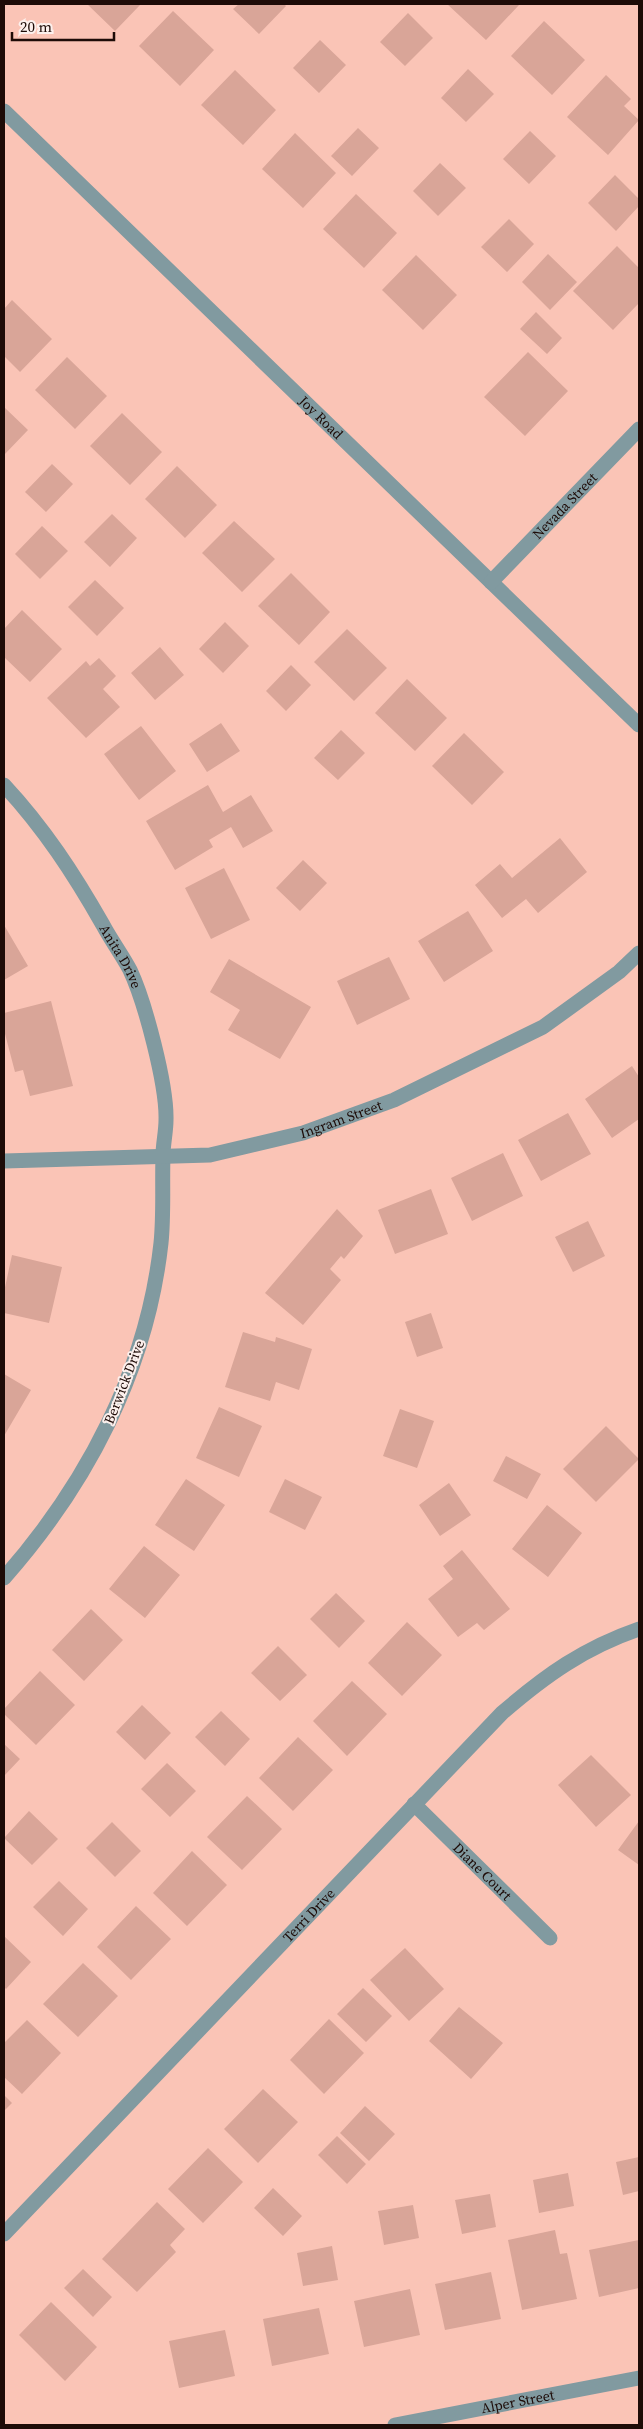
<svg xmlns="http://www.w3.org/2000/svg" width="643" height="2429" viewBox="0 0 643 2429" font-family="'Source Serif 4',serif">
  <style>
    .building { fill: #d9a598 }
    .lines { fill: none; stroke-linecap: round; stroke-linejoin: round }
    .minor { stroke: #819aa0; stroke-width: 15 }
    .labels { text-anchor: middle; dominant-baseline: central; stroke-width: 4; stroke-linejoin: round; paint-order: stroke }
    .street-label { font-size: 14px; fill: #1d0b07; stroke: #fcf0ed }
  </style>
  <rect width="100%" height="100%" fill="#fac4b6"/>
  <path class="building" d="M87,4H141L115,31Z
    M239,4H284L286,6L259,34L233,9Z
    M447,4H518L519,5L486,40Z
    M173,11L214,50L180,86L139,46Z
    M408,13L433,38L405,66L380,42Z
    M544,21L585,60L552,95L511,56Z
    M320,40L346,65L319,93L293,68Z
    M468,69L494,94L466,122L441,98Z
    M235,70L276,110L243,145L201,105Z
    M606,75L631,99L624,106L639,120L608,155L567,117Z
    M358,128L379,148L352,176L331,156Z
    M530,131L556,156L529,184L503,159Z
    M295,133L336,173L303,208L262,169Z
    M440,163L466,188L438,216L413,191Z
    M615,175L639,199V206L616,231L588,203Z
    M356,194L397,233L364,268L323,229Z
    M509,219L534,244L507,272L481,247Z
    M617,246L639,268V303L613,330L573,291Z
    M548,254L577,282L550,310L522,282Z
    M416,255L457,295L423,330L382,290Z
    M12,300L52,339L20,372L4,356V309Z
    M536,312L562,338L547,354L520,329Z
    M528,352L568,391L525,436L484,397Z
    M67,357L107,396L75,429L35,390Z
    M4,407L28,430L4,455Z
    M122,413L162,452L130,485L90,446Z
    M52,464L73,484L46,512L25,492Z
    M177,466L217,505L185,538L145,499Z
    M112,514L137,538L110,567L84,542Z
    M234,521L275,559L242,592L202,553Z
    M42,526L68,551L40,579L15,554Z
    M291,573L330,612L299,645L258,606Z
    M95,580L124,608L97,636L68,607Z
    M22,610L62,649L30,682L4,657V629Z
    M225,622L249,646L223,673L199,649Z
    M347,629L387,668L354,701L314,662Z
    M160,647L184,675L155,700L131,673Z
    M99,658L116,676L103,689L120,707L86,738L47,698L86,661L90,666Z
    M291,665L311,685L286,711L266,691Z
    M407,679L447,718L415,751L375,713Z
    M221,723L240,751L207,772L189,744Z
    M141,726L176,771L139,800L104,754Z
    M341,730L365,753L338,780L314,758Z
    M464,733L504,772L472,805L432,766Z
    M208,785L223,812L251,795L273,831L243,848L231,827L209,840L213,847L175,870L146,821Z
    M560,838L587,872L538,913L526,899L502,918L475,885L500,864L512,878Z
    M303,860L327,883L300,911L276,888Z
    M224,868L250,920L211,939L185,888Z
    M468,911L493,951L444,982L418,941Z
    M4,925L28,966L4,980Z
    M389,957L410,999L357,1025L337,981Z
    M229,959L311,1007L280,1059L228,1030L240,1010L210,992Z
    M51,1001L73,1086L30,1096L23,1070L15,1072L4,1030V1013Z
    M632,1066L639,1077V1119L612,1138L585,1099Z
    M568,1113L591,1154L541,1181L518,1140Z
    M503,1153L523,1196L472,1221L451,1178Z
    M431,1189L448,1234L395,1254L378,1210Z
    M337,1209L363,1236L344,1259L341,1256L330,1269L341,1280L303,1325L265,1293Z
    M588,1221L605,1256L573,1272L555,1237Z
    M12,1255L62,1267L49,1323L4,1313V1292Z
    M431,1313L443,1348L417,1357L405,1322Z
    M243,1332L275,1342L276,1337L312,1349L299,1390L276,1382L270,1401L225,1387Z
    M4,1374L31,1390L4,1436Z
    M219,1407L262,1426L239,1477L196,1458Z
    M400,1409L434,1421L417,1468L383,1456Z
    M606,1426L639,1459L596,1502L563,1469Z
    M506,1456L541,1474L527,1499L493,1481Z
    M186,1479L225,1505L194,1551L155,1525Z
    M285,1479L322,1497L305,1530L269,1512Z
    M449,1483L471,1515L440,1536L419,1505Z
    M547,1505L582,1533L548,1577L512,1549Z
    M144,1546L180,1575L145,1618L109,1589Z
    M462,1550L510,1609L484,1630L477,1623L458,1637L428,1599L453,1579L443,1566Z
    M336,1593L365,1621L339,1648L310,1619Z
    M91,1609L123,1640L84,1681L52,1650Z
    M407,1622L442,1655L402,1696L368,1663Z
    M278,1646L307,1675L280,1701L251,1673Z
    M40,1671L75,1705L36,1745L4,1714V1709Z
    M352,1681L387,1714L347,1756L313,1721Z
    M142,1705L171,1733L145,1760L116,1732Z
    M221,1711L250,1739L225,1766L195,1737Z
    M298,1737L333,1770L293,1811L259,1778Z
    M4,1744L20,1759L4,1776Z
    M591,1755L631,1795L596,1827L558,1785Z
    M167,1763L196,1791L170,1817L141,1789Z
    M247,1796L282,1829L242,1870L207,1837Z
    M29,1811L58,1839L32,1865L4,1838Z
    M639,1821V1865L618,1850Z
    M112,1822L141,1851L115,1877L86,1848Z
    M192,1851L227,1885L187,1926L153,1893Z
    M59,1881L88,1909L63,1936L33,1907Z
    M136,1906L171,1939L131,1980L97,1947Z
    M4,1936L31,1962L6,1989L4,1987Z
    M405,1948L444,1989L409,2021L370,1980Z
    M83,1963L118,1996L78,2037L43,2004Z
    M363,1988L392,2016L366,2042L337,2014Z
    M459,2007L503,2043L471,2079L429,2041Z
    M329,2019L364,2053L324,2094L290,2060Z
    M27,2020L61,2053L22,2094L4,2077V2043Z
    M263,2089L298,2122L258,2163L224,2129Z
    M4,2095L12,2103L4,2111Z
    M365,2106L395,2134L369,2161L340,2133Z
    M337,2136L366,2164L347,2184L318,2155Z
    M208,2148L243,2182L203,2223L168,2189Z
    M639,2157V2191L623,2195L616,2162Z
    M568,2173L574,2206L539,2213L533,2180Z
    M273,2188L302,2216L283,2236L254,2208Z
    M490,2194L496,2227L462,2234L455,2200Z
    M157,2202L185,2229L170,2245L176,2252L137,2292L102,2259Z
    M413,2205L419,2238L384,2245L378,2211Z
    M555,2230L560,2254L567,2253L577,2299L522,2310L508,2240Z
    M639,2240V2288L599,2297L589,2250Z
    M332,2246L338,2280L303,2286L297,2253Z
    M83,2269L112,2297L93,2317L64,2288Z
    M491,2272L501,2319L445,2330L435,2284Z
    M410,2289L420,2335L364,2347L354,2301Z
    M51,2302L97,2347L65,2381L19,2335Z
    M319,2308L329,2354L272,2366L263,2319Z
    M225,2330L235,2376L179,2388L169,2341Z"/>
  <g class="lines">
    <g class="minor">
      <path id="s1" d="M4,111L639,725"/>
      <path id="s2" d="M491,582L639,429"/>
      <path id="s3" d="M4,785C44,828 74,874 103,925C111,940 122,955 130,970C145,1002 167,1085 166,1120C166,1132 163,1144 163,1155C162,1185 164,1214 161,1243C147,1370 87,1484 4,1578"/>
      <path id="s4" d="M4,1161L210,1155L303,1133L394,1100L543,1027L619,972L639,953"/>
      <path id="s5" d="M414,1804L550,1938"/>
      <path id="s6" d="M4,2234L502,1713C546,1675 584,1648 639,1629"/>
      <path id="s7" d="M395,2425L639,2378"/>
    </g>
  </g>
  <g class="labels">
    <g class="street-label">
      <text stroke="none"><textPath href="#s1" startOffset="441">Joy Road</textPath></text>
      <text stroke="none"><textPath href="#s2" startOffset="106">Nevada Street</textPath></text>
      <text stroke="none"><textPath href="#s3" startOffset="208">Anita Drive</textPath></text>
      <text stroke="none"><textPath href="#s4" startOffset="342">Ingram Street</textPath></text>
      <text transform="translate(124 1382) rotate(-69)">Berwick Drive</text>
      <text stroke="none"><textPath href="#s5" startOffset="96">Diane Court</textPath></text>
      <text stroke="none"><textPath href="#s6" startOffset="441">Terri Drive</textPath></text>
      <text stroke="none"><textPath href="#s7" startOffset="125">Alper Street</textPath></text>
    </g>
  </g>
  <rect width="643" height="2429" fill="none" stroke="#1d0b07" stroke-width="10"/>
  <path d="M12 32v8h102v-8" fill="none" stroke="#1d0b07" stroke-width="2.5"/>
  <text x="20" y="32" font-size="15" fill="#1d0b07" stroke="#fcf0ed" stroke-width="4" paint-order="stroke">20 m</text>
</svg>
